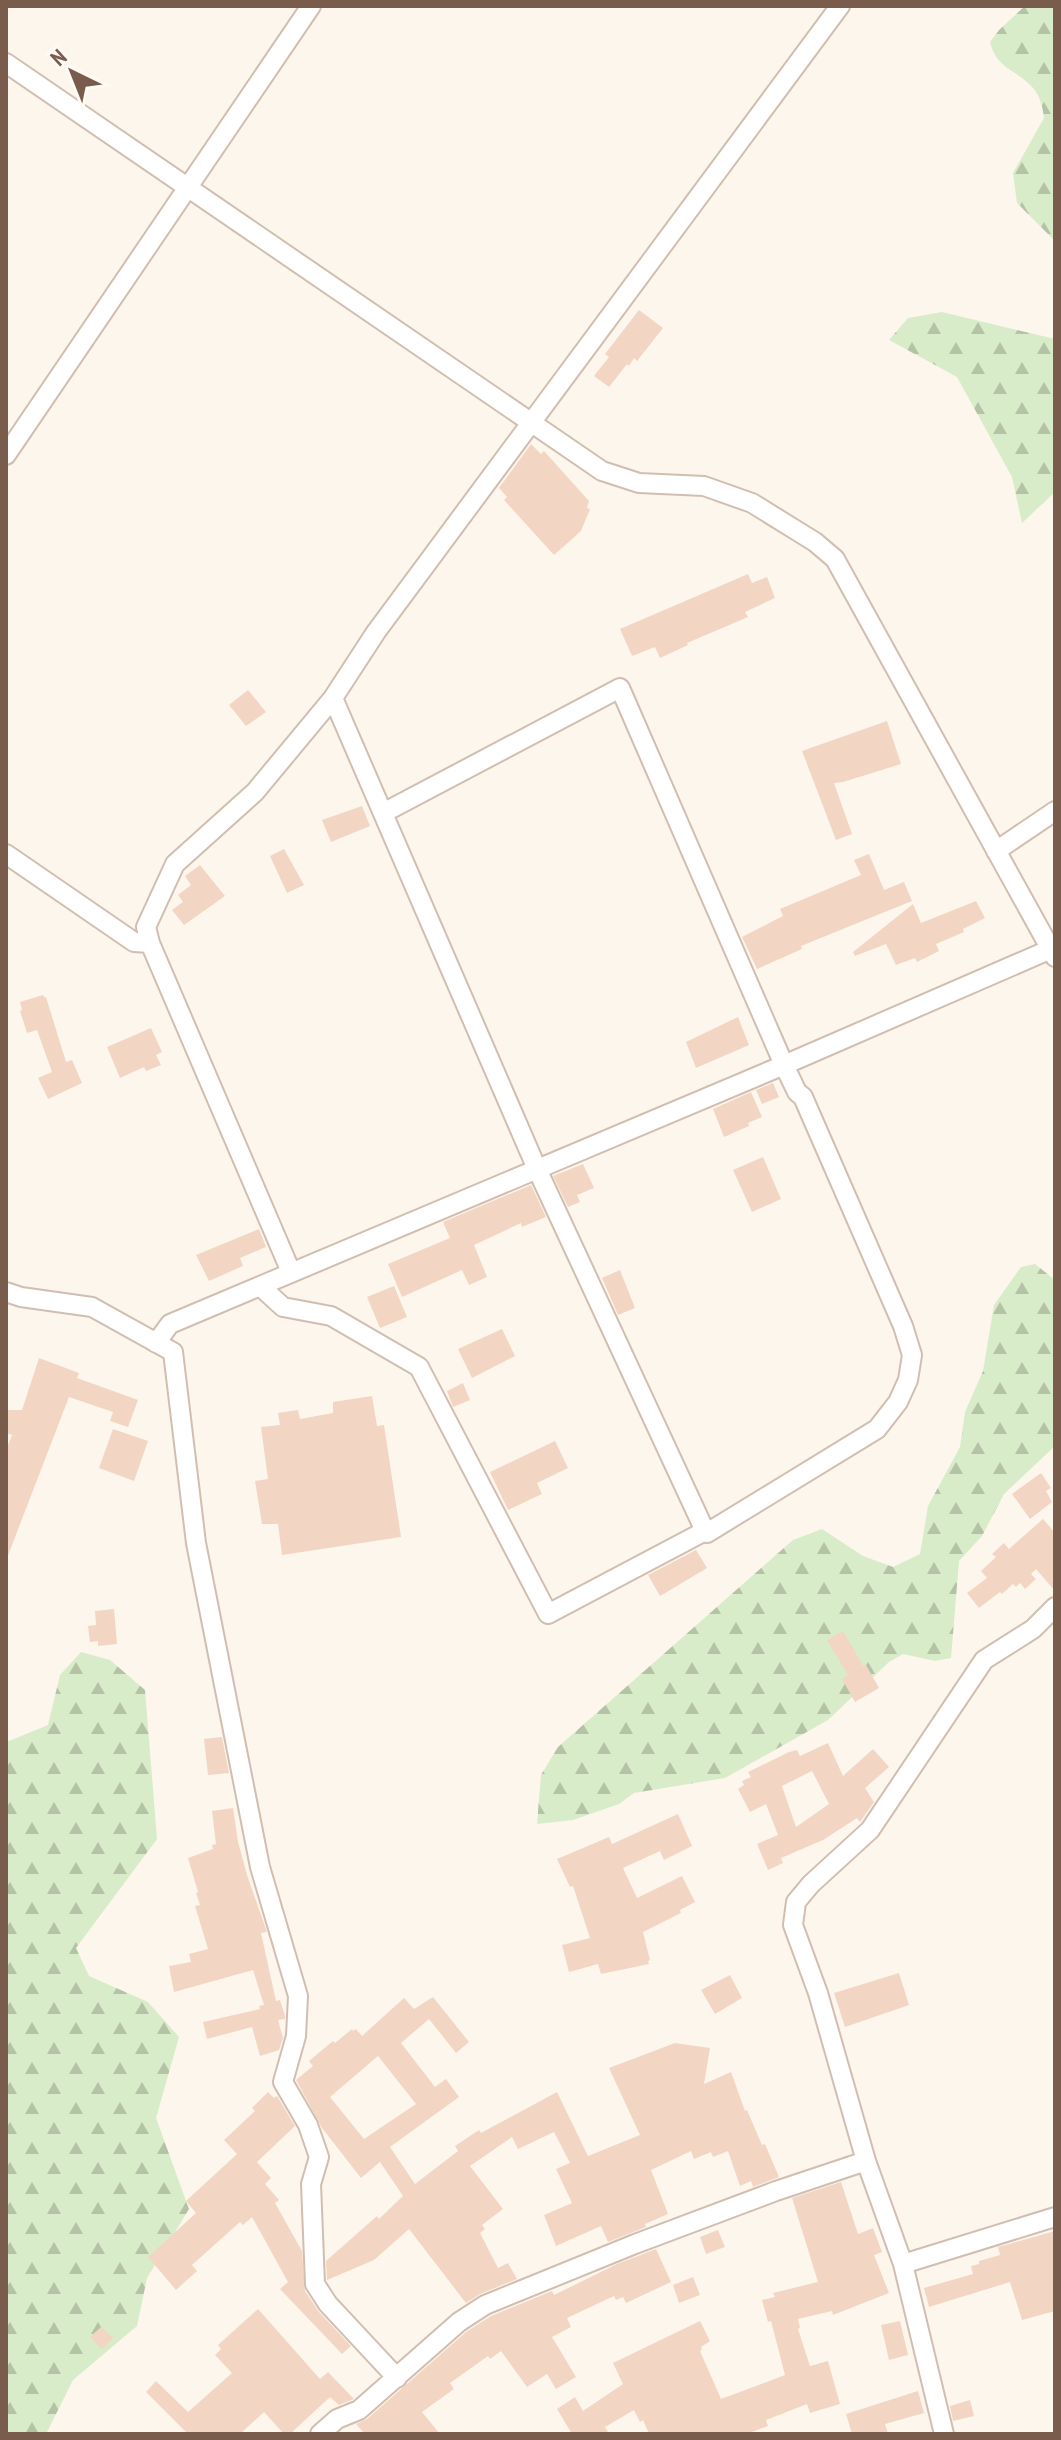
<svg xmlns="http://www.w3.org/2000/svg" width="1061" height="2440" viewBox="0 0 1061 2440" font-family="'PT Sans Narrow',sans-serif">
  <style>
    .forest { fill: url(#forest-firs) }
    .building { fill: #f3d5c3; fill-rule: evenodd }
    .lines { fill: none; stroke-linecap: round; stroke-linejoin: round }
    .street-casing { stroke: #d1beb0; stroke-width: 22 }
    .street { stroke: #fff; stroke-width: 18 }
  </style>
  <defs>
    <pattern id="forest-firs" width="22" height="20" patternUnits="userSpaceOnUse" patternTransform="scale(2)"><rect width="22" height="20" fill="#d8ecc9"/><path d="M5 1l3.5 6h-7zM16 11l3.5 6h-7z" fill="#b4c2a5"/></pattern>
  </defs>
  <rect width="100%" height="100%" fill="#fdf6ec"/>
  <path class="forest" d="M1025,6H1055V241L1017,203L1013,173L1044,118C1043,108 1040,96 1033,88C1017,69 997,70 990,42L999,30Z
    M942,312L1055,339V492L1022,523L1012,477L957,377L889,340L908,318Z
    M1035,1264L1055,1280V1446L1004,1494L982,1536L959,1561L951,1658L935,1661L903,1654L889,1662L828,1720L725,1778L634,1793L619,1804L573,1820L537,1824L541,1775L558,1747L793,1540L822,1529L863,1556L893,1567L920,1554L928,1506L960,1447L965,1412L983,1371L994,1305L1021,1267Z
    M81,1652L110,1660L145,1690L157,1839L76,1948L89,1976L148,2002L179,2037L156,2118L189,2209L147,2278L137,2326L73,2380L46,2434H6V1739L9,1741L48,1725L60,1675Z"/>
  <path class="building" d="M639,310L663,328L637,361L634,358L629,366L627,364L609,387L594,376L609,357L605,354Z
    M531,444L541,454L544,451L589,501L587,508L590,509L581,531L554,555L504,500L507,497L499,488Z
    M748,574L752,583L767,577L775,598L745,612L748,617L687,643L688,645L660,658L655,647L632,656L620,629Z
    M248,690L266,712L246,726L229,705Z
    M887,721L901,764L843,782L834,783L852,834L836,840L802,751Z
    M362,806L370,826L331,842L322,820Z
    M284,849L304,885L287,893L270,856Z
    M869,854L884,890L904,882L912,901L801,946L802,949L757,969L742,937L783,916L780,909L861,875L854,860Z
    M200,865L225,896L184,925L172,910L183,902L178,895L191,885L185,876Z
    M976,901L985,918L963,929L964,932L936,944L939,951L917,962L915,958L896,965L886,944L855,956L853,952L913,904L921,923Z
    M43,995L44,997H46L66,1062L72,1060L82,1083L48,1099L38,1078L52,1072L37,1030L27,1033L20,1011L22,1010L20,1002Z
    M738,1017L749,1045L696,1068L686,1042Z
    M151,1028L162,1052L156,1055L161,1065L146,1071L144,1067L120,1078L107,1047Z
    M773,1083L779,1097L762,1104L756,1090Z
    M751,1092L762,1117L748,1123L749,1126L724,1137L713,1109Z
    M763,1157L781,1199L752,1212L733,1170Z
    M583,1164L594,1188L577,1195L580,1202L568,1207L553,1176Z
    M531,1185L546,1217L522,1227L521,1223L474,1245L487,1277L469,1285L462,1270L402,1297L388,1264L450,1238L443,1222Z
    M259,1229L266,1247L240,1258L243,1266L209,1281L196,1255Z
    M620,1270L635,1308L618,1315L602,1278Z
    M394,1286L407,1317L380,1328L367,1297Z
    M502,1329L515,1356L472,1378L458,1349Z
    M39,1358L79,1373L77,1378L138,1400L128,1427L110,1421L113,1412L69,1397L7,1558L6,1450L12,1435L6,1433V1410H22Z
    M463,1383L470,1400L453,1407L447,1391Z
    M372,1396L377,1426L384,1425L401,1537L282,1555L278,1524H262L255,1481L268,1479L261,1427L280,1425L278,1413L298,1410L300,1419L333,1413V1402Z
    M113,1429L148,1441L134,1481L99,1468Z
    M555,1441L568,1468L537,1483L542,1494L508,1510L490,1472Z
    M1041,1473L1051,1488L1046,1491L1052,1502L1030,1519L1012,1494Z
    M1043,1519L1055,1533V1591L1036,1569L1031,1574L1036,1579L1025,1589L1020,1583L1016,1587L1013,1584L1002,1594L1000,1592L979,1608L967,1593L987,1578L981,1571L996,1557L992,1554L1004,1543L1009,1549Z
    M696,1550L707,1568L660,1596L648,1575Z
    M114,1609L117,1644L98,1646V1641L90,1642L88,1626L96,1625L95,1611Z
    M843,1631L863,1666L866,1665L879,1688L855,1702L842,1679L848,1675L827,1640Z
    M222,1737L229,1773L208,1775L204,1739Z
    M828,1743L843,1776L873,1749L889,1767L865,1788L874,1802L860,1822L857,1818L823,1840L781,1858L783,1863L768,1870L757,1844L778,1835L766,1804L750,1812L738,1789L744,1785L742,1781L751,1777L748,1772L789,1752L797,1750L800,1756ZM812,1771L829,1804L796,1827L782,1786Z
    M233,1808L238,1842L247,1875L267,1932L261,1933L276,2001L280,2000L285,2016V2019L278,2020L283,2038L279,2050L260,2056L252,2027L207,2039L203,2022L260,2009L259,2006L264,2005L253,1970L174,1992L169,1966L191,1962L189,1954L208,1949L195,1906L200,1905L196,1893L198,1892L188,1858L213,1849L212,1845L216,1844L212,1811Z
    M678,1814L692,1846L664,1860L660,1851L623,1868L637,1898L682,1876L695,1902L680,1910L681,1913L643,1932L650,1960L648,1961L649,1964L601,1974L598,1964L569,1972L562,1945L590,1938L573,1886L570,1887L557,1859L609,1837L612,1844Z
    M899,1973L909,2005L845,2027L834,1993Z
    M730,1975L742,1998L715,2014L701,1990Z
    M433,1997L469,2042L456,2053L429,2019L401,2043L435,2087L446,2079L459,2097L390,2147L415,2184L458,2151L455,2146L479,2130L481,2133L557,2092L588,2156L640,2135L609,2068L675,2043L710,2048L704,2084L731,2072L745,2111L747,2110L762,2145L765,2144L779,2177L753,2187L751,2181L740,2186L728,2151L713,2157L711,2152L694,2159L691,2151L651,2170L668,2214L645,2224L646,2227L608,2242L601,2226L556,2246L544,2215L572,2203L556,2169L570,2163L554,2132L518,2149L512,2137L470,2166L503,2209L482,2225L485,2229L480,2233L498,2268L508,2263L517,2279L480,2294L466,2303L409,2229L374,2260L327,2280L326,2261L377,2216L379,2219L403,2196L380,2162L361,2178L322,2128L296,2080L313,2066L309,2061L333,2041L335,2043L352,2029L353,2031L356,2029L362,2036L404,1998L414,2009ZM378,2056L416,2104L364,2139L330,2097Z
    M268,2092L274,2098L277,2096L295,2126L257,2162L271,2178L265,2184L279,2200L275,2203L302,2251L305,2291L319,2312L351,2346L342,2354L280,2289L288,2282L252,2217L243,2225L240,2222L192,2265L197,2271L176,2290L148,2257L196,2213L186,2201L237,2154L224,2140L255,2111L252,2108Z
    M841,2182L858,2234L873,2228L882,2252L874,2255L889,2293L833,2315L832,2311L798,2319L800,2328L798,2329L810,2366L828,2361L840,2404L810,2413L807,2404L766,2420L768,2426L746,2434H649L643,2420L640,2422L634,2410L605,2427L609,2434H572L557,2409L575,2397L583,2411L623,2384L613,2363L700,2321L710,2341L701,2347L702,2350L700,2351L721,2399L785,2375L771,2321L768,2322L762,2300L775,2297L773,2293L818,2282L792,2198Z
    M718,2230L725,2247L706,2254L700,2237Z
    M1055,2231V2311L1022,2320L1010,2282L929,2307L924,2288L973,2274L971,2266L979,2264V2261L1000,2255L998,2247Z
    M656,2249L671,2282L626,2303L623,2297L616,2300L614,2296L567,2318L571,2327L552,2337L576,2377L556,2389L547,2374L527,2387L501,2351L490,2359L488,2356L450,2383L454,2389L422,2412L440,2434H365L356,2424L367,2419L466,2332L491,2316L552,2291L554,2295L617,2264Z
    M693,2277L700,2295L679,2303L673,2285Z
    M258,2309L320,2379L328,2372L354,2399L339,2405L330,2397L290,2434H284L264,2412L240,2434H188L146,2392L156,2381L188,2412L232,2373L215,2355L221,2349L218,2345Z
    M900,2321L908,2355L889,2360L881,2325Z
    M101,2327L113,2338L102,2349L90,2337Z
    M918,2391L924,2413L885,2424L888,2434H852L846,2414Z
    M970,2400L974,2416L953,2421L950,2406Z"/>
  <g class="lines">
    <defs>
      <path id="street" d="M6,63L602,471L639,483L704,486L752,503L815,542L835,559L1055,957
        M6,455L311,6
        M333,698L537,1169L705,1531
        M996,851L1055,811
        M6,854L134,942L150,943
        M291,1272L150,943L146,927L175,864L255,792L333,698L376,632L840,6
        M260,1286L283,1307L331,1316L419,1367L548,1614L705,1531L707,1533L877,1429L898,1402L908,1380L912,1355L903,1326L803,1097L797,1092L784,1065L620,688L383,813
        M6,1292L21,1297L92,1307L173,1352L196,1543L260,1867L298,1996L296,2036L283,2082L308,2125L319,2157L311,2184L315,2284L328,2304L397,2378
        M156,1343L170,1324L784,1065L1051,949
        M903,2264L1055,2217
        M320,2434L337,2419L359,2410L459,2322L485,2305L635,2244L776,2191L866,2161
        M944,2434L903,2264L866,2161L818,1993L793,1925L796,1902L811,1884L870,1830L984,1660L1033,1629L1055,1607"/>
    </defs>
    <use href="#street" class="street-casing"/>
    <use href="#street" class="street"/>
  </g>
  <rect width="1061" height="2440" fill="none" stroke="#7a5c4d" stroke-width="16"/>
  <g transform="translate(72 72) rotate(317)" stroke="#fffaf3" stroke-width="6" paint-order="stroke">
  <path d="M0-6L14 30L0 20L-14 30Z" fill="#7a5c4d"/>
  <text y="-12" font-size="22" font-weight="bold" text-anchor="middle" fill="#7a5c4d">N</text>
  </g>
</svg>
